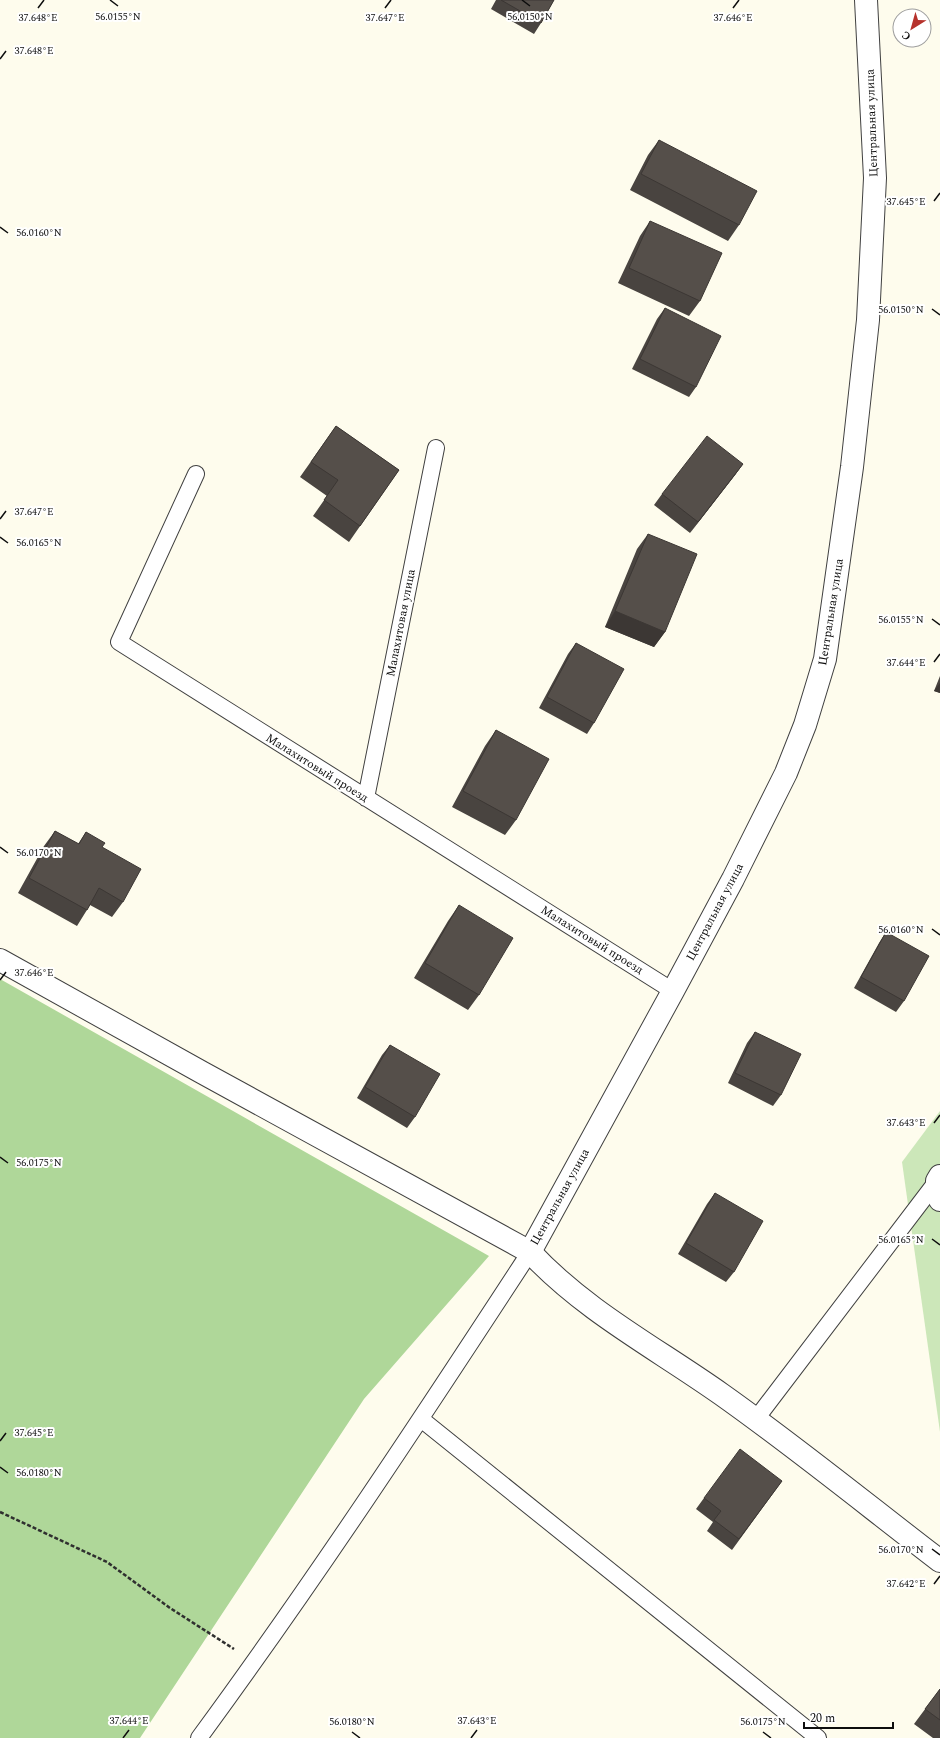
<svg xmlns="http://www.w3.org/2000/svg" width="940" height="1738" viewBox="0 0 940 1738" font-family="Spectral,serif">
  <style>
    .green { fill: #cce7b9 }
    .forest { fill: #afd799 }
    .lines { fill: none; stroke-linecap: round; stroke-linejoin: round }
    .service-casing { stroke: #404040; stroke-width: 18 }
    .minor-casing { stroke: #404040; stroke-width: 24 }
    .tertiary-casing { stroke: #404040; stroke-width: 24 }
    .path { stroke: #2f2f2f; stroke-width: 2.5; stroke-dasharray: 4 2; stroke-linecap: butt }
    .service { stroke: #fff; stroke-width: 16 }
    .minor { stroke: #fff; stroke-width: 22 }
    .tertiary { stroke: #fff; stroke-width: 22 }
    .wall { fill: #494440 }
    .shaded-wall { fill: #3c3734 }
    .building { fill: #554f4a; stroke: #3c3734 }
    .ticks { fill: none; stroke: #0d0d0d; stroke-width: 1.5 }
    .labels { text-anchor: middle; dominant-baseline: central; stroke-width: 4; stroke-linejoin: round; paint-order: stroke }
    .street-label { font-size: 12px; fill: #0d0d0d; stroke: #fff }
    .ticks-label { font-size: 10px; text-anchor: middle; fill: #0d0d0d; stroke: #fff; stroke-width: 4; stroke-linejoin: round; paint-order: stroke }
  </style>
  <rect width="100%" height="100%" fill="#fefced"/>
  <path class="green" d="M940,1111V1432L902,1162Z"/>
  <path class="forest" d="M0,979L489,1256L364,1399L140,1738H0Z"/>
  <g class="lines">
    <defs>
      <path id="service" d="M196,474L119,642L673,991
        M366,798L436,448
        M421,1419L818,1738
        M756,1419L937,1181
        M199,1738C315,1580 423,1416 530,1252"/>
      <path id="minor" d="M0,960L203,1073L530,1252C585,1311 656,1348 721,1394C796,1447 867,1505 940,1561
        M940,1176L937,1181L940,1200"/>
      <path id="tertiary" d="M530,1252L673,991L733,879L786,773L805,725L825,659L852,467L868,320L875,178L866,0"/>
    </defs>
    <use href="#service" class="service-casing"/>
    <use href="#minor" class="minor-casing"/>
    <use href="#tertiary" class="tertiary-casing"/>
    <path class="path" d="M0,1512L107,1562L170,1608L234,1649"/>
    <use href="#service" class="service"/>
    <use href="#minor" class="minor"/>
    <use href="#tertiary" class="tertiary"/>
  </g>
  <path class="wall" d="M496,0H554L541,23L534,34L491,9Z
    M659,140L739,225L728,241L630,190L648,155Z
    M650,221L700,301L689,316L618,283L640,236Z
    M665,308L696,387L689,397L632,369L657,319Z
    M336,426L399,470L349,542L313,516L327,496L300,477Z
    M743,464L735,475L690,533L654,505L662,494Z
    M648,534L665,632L654,647L605,627L637,549Z
    M576,643L594,723L587,734L539,708L568,654Z
    M940,676V693L934,691Z
    M496,730L516,820L505,835L452,807L485,746Z
    M55,831L78,844L86,832L102,847L123,902L112,917L90,905L77,926L18,893L44,846Z
    M459,905L479,995L468,1010L414,978L448,921Z
    M886,932L904,1001L896,1012L854,988L879,943Z
    M755,1032L781,1095L773,1106L728,1083L747,1043Z
    M390,1045L415,1117L407,1128L357,1098L382,1055Z
    M715,1193L734,1272L726,1282L678,1254L707,1204Z
    M782,1481L732,1550L707,1531L713,1522L696,1509L704,1498Z
    M940,1689V1738H933L914,1724Z"/>
  <path class="shaded-wall" d="M743,464L735,475L690,533L698,522Z
    M615,611L665,632L654,647L605,627Z
    M940,683V693L934,691Z"/>
  <path class="building" d="M501,0H554L541,23Z
    M659,140L757,191L739,225L641,174Z
    M650,221L722,253L700,301L629,268Z
    M665,308L721,336L696,387L640,359Z
    M336,426L399,470L360,526L324,500L338,480L311,462Z
    M707,436L743,464L698,522L662,494Z
    M648,534L697,554L665,632L615,611Z
    M576,643L624,669L594,723L547,697Z
    M496,730L549,759L516,820L463,791Z
    M55,831L79,844L86,832L105,843L102,847L141,869L123,902L99,888L87,910L29,878Z
    M459,905L513,938L479,995L425,963Z
    M886,932L929,956L904,1001L861,977Z
    M755,1032L801,1054L781,1095L735,1073Z
    M390,1045L440,1074L415,1117L365,1087Z
    M715,1193L763,1221L734,1272L686,1243Z
    M740,1449L782,1481L739,1539L714,1520L721,1511L704,1498Z
    M940,1689V1720L925,1709Z"/>
  <path class="ticks" d="M110,0L118,6M522,0L530,6M38,8L44,0M385,8L391,0M733,8L739,0M0,59L6,51M934,201L940,193M0,227L8,233M932,309L940,315M0,519L6,511M0,537L8,543M932,619L940,625M934,662L940,654M0,847L8,853M932,929L940,935M0,980L6,972M934,1123L940,1115M0,1157L8,1163M932,1239L940,1245M0,1441L6,1433M0,1467L8,1473M932,1549L940,1555M934,1584L940,1576M352,1732L360,1738M763,1732L771,1738M123,1738L129,1730M471,1738L477,1730"/>
  <g class="labels">
    <g class="street-label">
      <text transform="translate(872 123) rotate(-92)">Центральная улица</text>
      <text transform="translate(831 612) rotate(-81)">Центральная улица</text>
      <text transform="translate(401 623) rotate(-79)">Малахитовая улица</text>
      <text transform="translate(317 768) rotate(32)">Малахитовый проезд</text>
      <text transform="translate(715 912) rotate(-62)">Центральная улица</text>
      <text transform="translate(592 940) rotate(32)">Малахитовый проезд</text>
      <text transform="translate(560 1197) rotate(-61)">Центральная улица</text>
    </g>
  </g>
  <g class="ticks-label">
    <text x="118" y="20">56.0155°N</text>
    <text x="530" y="20">56.0150°N</text>
    <text x="38" y="21">37.648°E</text>
    <text x="385" y="21">37.647°E</text>
    <text x="733" y="21">37.646°E</text>
    <text x="34" y="54">37.648°E</text>
    <text x="906" y="205">37.645°E</text>
    <text x="39" y="236">56.0160°N</text>
    <text x="901" y="313">56.0150°N</text>
    <text x="34" y="515">37.647°E</text>
    <text x="39" y="546">56.0165°N</text>
    <text x="901" y="623">56.0155°N</text>
    <text x="906" y="666">37.644°E</text>
    <text x="39" y="856">56.0170°N</text>
    <text x="901" y="933">56.0160°N</text>
    <text x="34" y="976">37.646°E</text>
    <text x="906" y="1126">37.643°E</text>
    <text x="39" y="1166">56.0175°N</text>
    <text x="901" y="1243">56.0165°N</text>
    <text x="34" y="1436">37.645°E</text>
    <text x="39" y="1476">56.0180°N</text>
    <text x="901" y="1553">56.0170°N</text>
    <text x="906" y="1587">37.642°E</text>
    <text x="129" y="1724">37.644°E</text>
    <text x="477" y="1724">37.643°E</text>
    <text x="352" y="1725">56.0180°N</text>
    <text x="763" y="1725">56.0175°N</text>
  </g>
  <g transform="translate(912 28) rotate(217)"><circle r="19" fill="#ffffff" stroke="#9e9e9e"/>
  <path d="M0-3L7 15L0 10L-7 15Z" fill="#b6322c"/>
  <text y="-6" font-size="11" font-weight="bold" text-anchor="middle" fill="#0d0d0d">С</text>
  </g>
  <path d="M804 1722v6h89v-6" fill="none" stroke="#0d0d0d" stroke-width="2"/>
  <text x="810" y="1722" font-size="12" fill="#0d0d0d" stroke="#ffffff" stroke-width="3" paint-order="stroke">20 m</text>
</svg>
